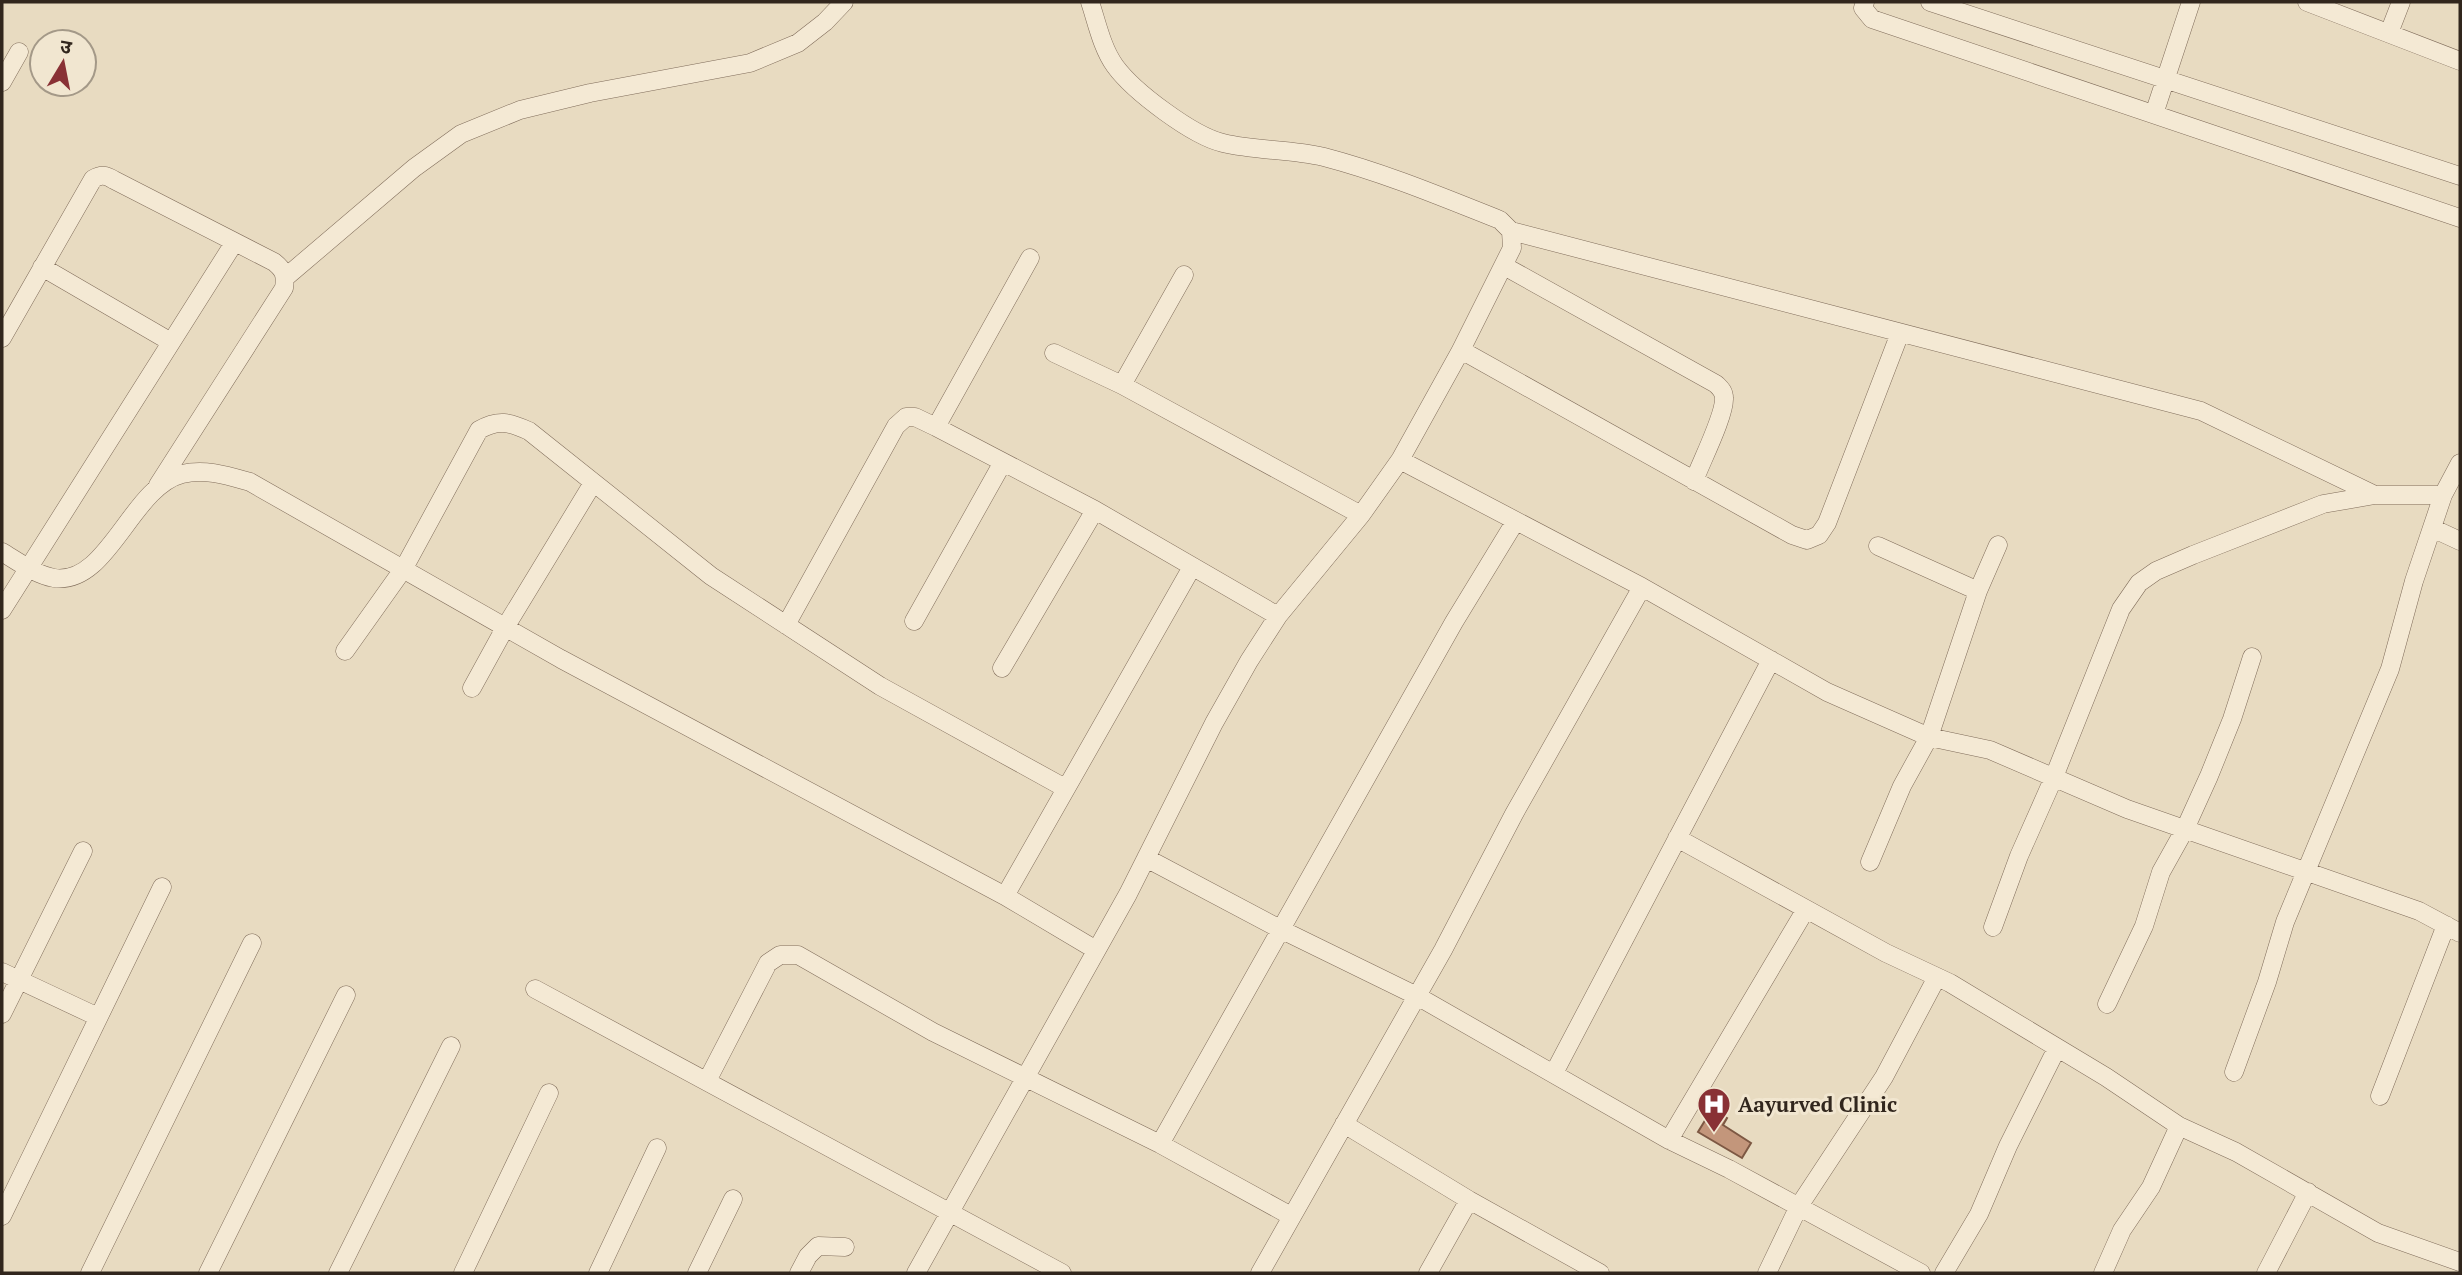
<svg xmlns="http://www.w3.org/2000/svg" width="2462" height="1275" viewBox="0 0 2462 1275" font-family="'PT Serif','Noto Sans Devanagari',serif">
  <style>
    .building { fill: #c3967b; stroke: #7d5843; stroke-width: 2 }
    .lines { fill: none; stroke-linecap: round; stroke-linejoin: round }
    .street-casing { stroke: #806d5b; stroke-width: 19 }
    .street { stroke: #f4e9d4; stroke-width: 18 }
    .labels { text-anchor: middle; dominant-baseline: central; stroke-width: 6; stroke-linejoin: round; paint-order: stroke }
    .poi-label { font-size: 21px; font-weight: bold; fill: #31261d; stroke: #f1e6d0; text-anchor: start }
  </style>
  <rect width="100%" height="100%" fill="#e8dbc1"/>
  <path class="building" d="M1712,1109L1727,1118L1723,1125L1751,1143L1742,1158L1698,1132Z"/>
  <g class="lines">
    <defs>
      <path id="street" d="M1865,2L1863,8L1872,19L2460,218
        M1930,2L2460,176
        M2307,2L2460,61
        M2389,33L2401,2
        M2,82L19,52
        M2154,114L2191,2
        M1511,231L2201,411L2375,495
        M1504,266L1716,384C1720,388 1724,391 1724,398C1725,415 1701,462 1694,481
        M42,267L171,342
        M286,277L414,168L461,134L520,110L590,93L750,63L798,43L825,22L844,2
        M2,338L93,179C101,174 106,175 114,180L274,262C284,270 286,275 284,288L158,485
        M1461,350L1792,535L1807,540L1819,535L1827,523L1900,333
        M1054,353L1122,385L1361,515
        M1122,385L1184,275
        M936,427L1030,258
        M1400,460L1642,587L1827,692L1929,737L1990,750L2127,809L2419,911L2460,933
        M2432,528L2460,541
        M1878,546L1978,591
        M2,552C17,561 36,575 54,578C108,586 131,487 182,474C205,468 229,476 250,482L561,659L1005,896
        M2,610L234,243
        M914,621L1003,462
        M786,625L896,426L906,417H915L936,427L1095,510L1278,616
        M345,651L404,568L479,430C498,419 510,422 529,431L711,576L880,686L1065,788
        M1002,668L1095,510
        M472,688L506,626L593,483
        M1677,838L1886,953L1950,983L2106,1077L2179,1126L2236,1152L2378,1233L2460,1262
        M1146,858L1282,930L1417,996L1669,1140L1729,1169L1921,1273
        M1870,862L1902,786L1929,737L1978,591L1998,545
        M1993,927L2019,856L2054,777L2121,609L2139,583L2156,571L2193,555L2323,504L2375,495H2443
        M1096,950L1005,896L1192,567
        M2,972L98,1017
        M535,989L1062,1273
        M2107,1004L2144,926L2161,872L2185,829L2209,776L2232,719L2252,657
        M2,1014L83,851
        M2234,1072L2267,982L2285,922L2390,669L2414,581L2443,495L2460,463
        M1554,1073L1771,660
        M707,1081L768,963L780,955H798L933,1032L1160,1144L1291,1216
        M2380,1096L2446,925
        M1344,1124L1469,1200L1600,1273
        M1669,1140L1806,909
        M1160,1144L1454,622L1515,522
        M2,1216L162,887
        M90,1273L252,943
        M208,1273L346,995
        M338,1273L451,1046
        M463,1273L549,1093
        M598,1273L657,1148
        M697,1273L733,1199
        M799,1273L808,1256L818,1246L845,1247
        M916,1273L1128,894L1214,723L1249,661L1278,616L1361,515L1400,460L1461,350L1512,248L1511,231L1500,220C1442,197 1385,173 1324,157C1291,149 1256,151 1223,143C1193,136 1134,92 1115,66C1102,48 1097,23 1090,2
        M1260,1273L1443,950L1514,814L1642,587
        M1428,1273L1469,1200
        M1767,1273L1799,1206L1884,1077L1937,977
        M1944,1273L1979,1214L2008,1146L2057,1048
        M2103,1273L2122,1230L2151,1187L2179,1126
        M2266,1273L2308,1192"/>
    </defs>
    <use href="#street" class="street-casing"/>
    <use href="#street" class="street"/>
  </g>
  <defs>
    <symbol id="hospital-pin" viewBox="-11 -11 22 30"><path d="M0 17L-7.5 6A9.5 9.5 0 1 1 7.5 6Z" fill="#893135" stroke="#f1e6d0"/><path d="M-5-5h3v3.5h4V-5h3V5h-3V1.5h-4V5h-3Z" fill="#fff"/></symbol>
  </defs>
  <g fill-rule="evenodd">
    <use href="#hospital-pin" x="1695" y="1085" width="38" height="52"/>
  </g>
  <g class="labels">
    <g class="poi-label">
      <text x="1738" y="1104">Aayurved Clinic</text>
    </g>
  </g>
  <rect width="2462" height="1275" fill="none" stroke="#31261d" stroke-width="7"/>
  <g transform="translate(63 63) rotate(10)"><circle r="33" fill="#f1e6d0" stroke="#a49988" stroke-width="2"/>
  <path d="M0-5L12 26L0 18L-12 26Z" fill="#893135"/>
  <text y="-10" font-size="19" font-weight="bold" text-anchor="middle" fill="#31261d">उ</text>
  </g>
</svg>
